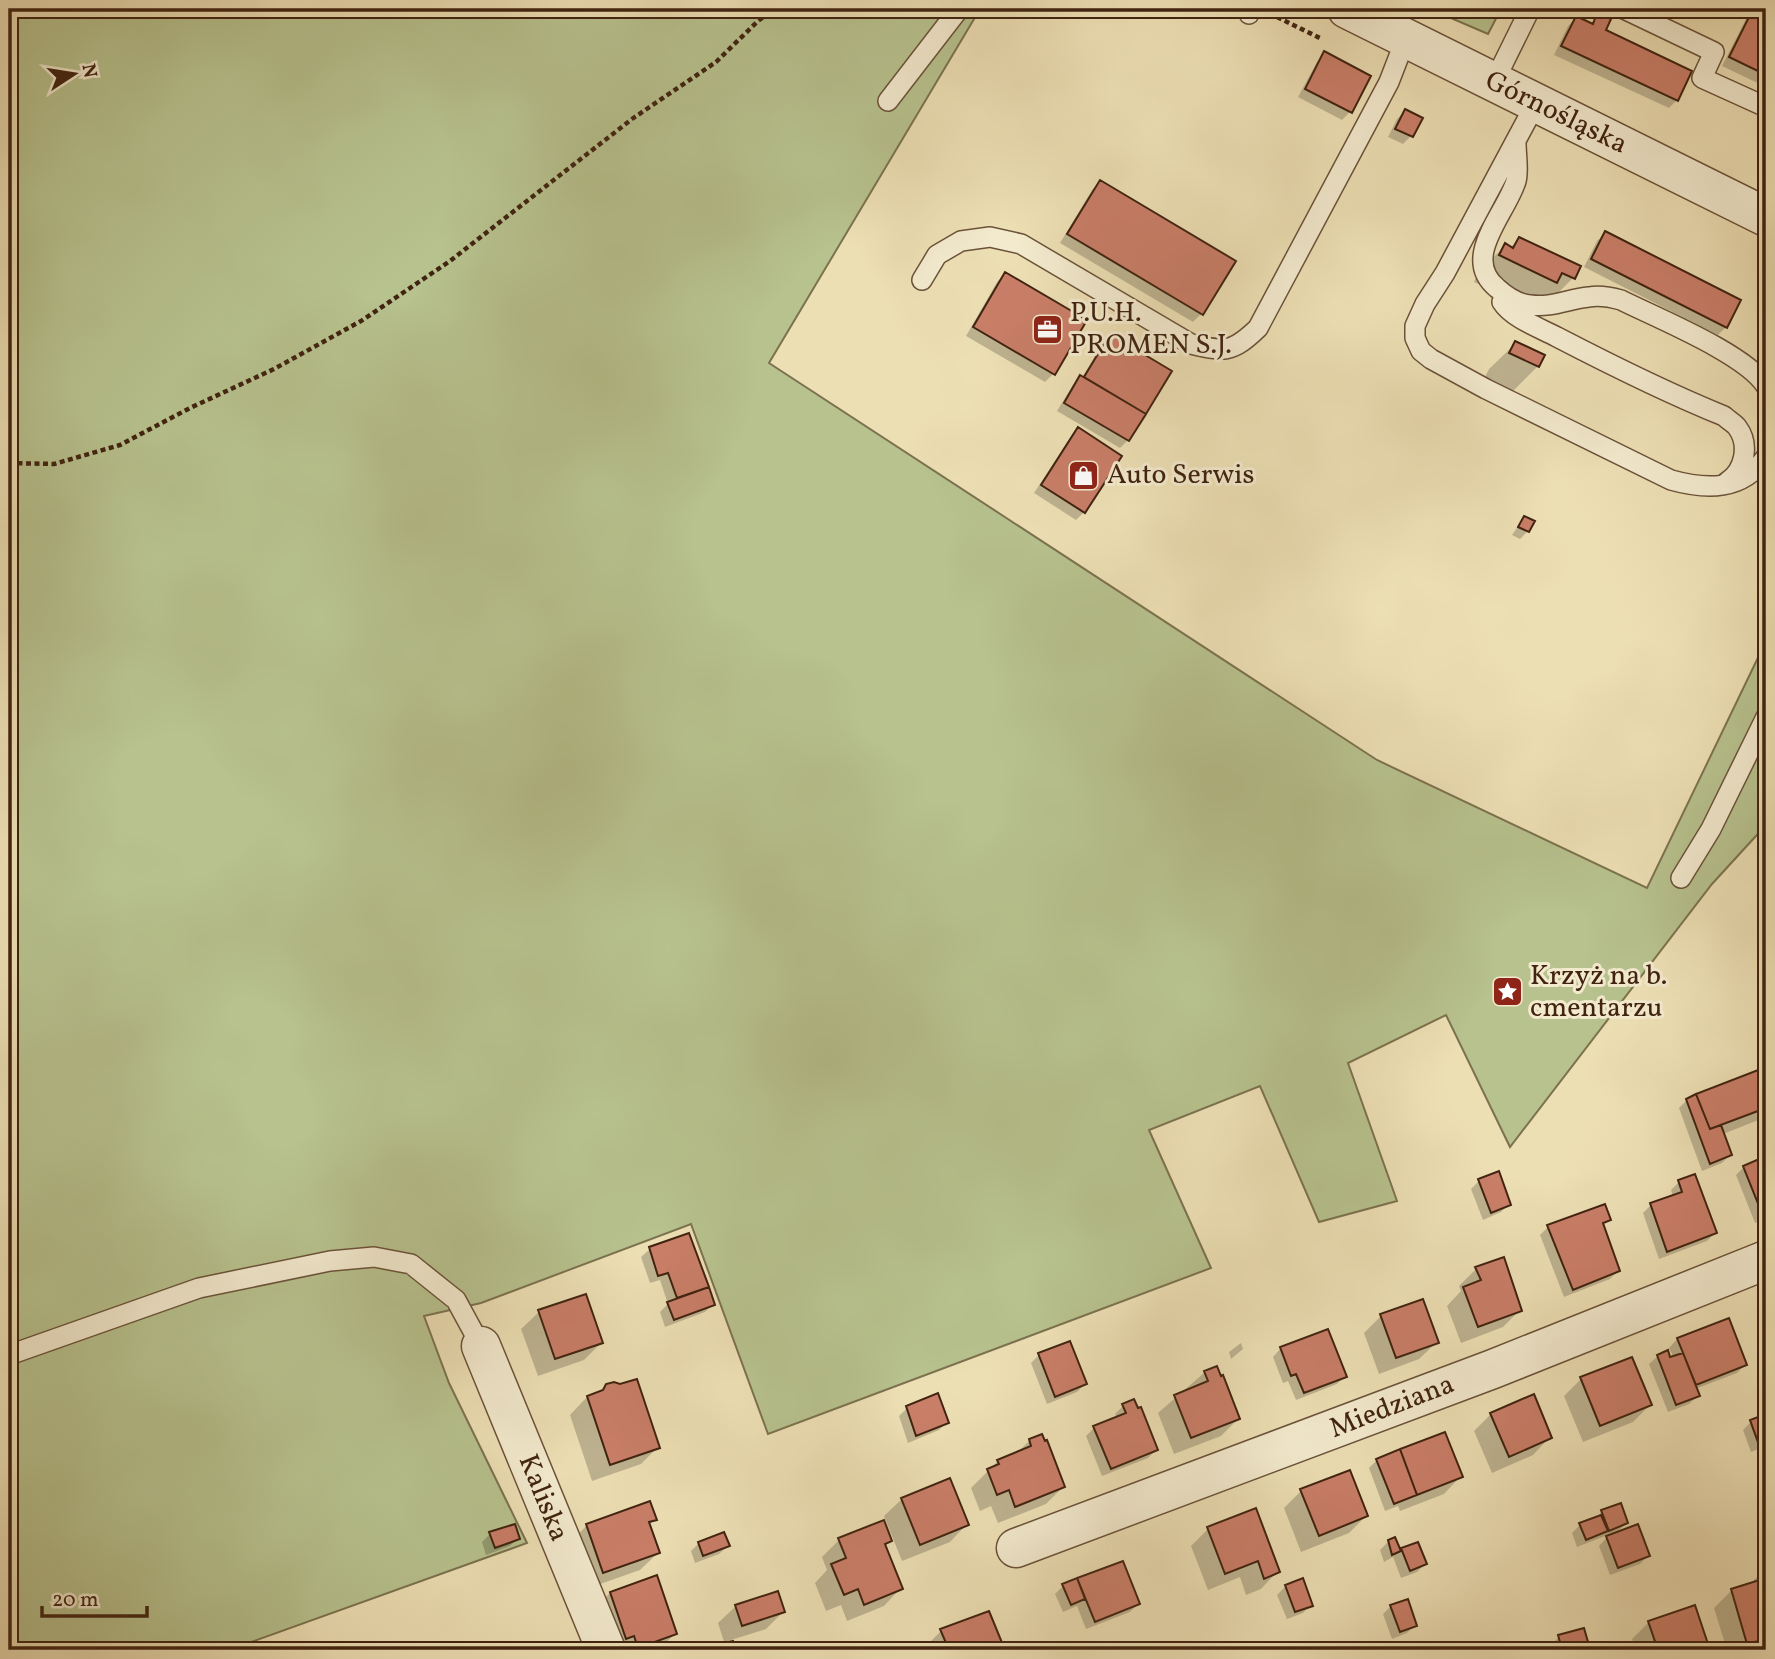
<svg xmlns="http://www.w3.org/2000/svg" width="1775" height="1659" viewBox="0 0 1775 1659" font-family="Vollkorn,serif">
  <style>
    .green { fill: #b7c28e; stroke: #7c724f; stroke-width: 2 }
    .shadow { fill: #0003 }
    .building { fill: #c97e68; stroke: #402310; stroke-width: 2 }
    .lines { fill: none; stroke-linecap: round; stroke-linejoin: round }
    .service-casing { stroke: #6b5239; stroke-width: 22 }
    .minor-casing { stroke: #6b5239; stroke-width: 41 }
    .tertiary-casing { stroke: #6b5239; stroke-width: 41 }
    .path { stroke: #402310; stroke-width: 4.5; stroke-dasharray: 5 3.5; stroke-linecap: butt }
    .service { stroke: #f3eace; stroke-width: 19 }
    .minor { stroke: #f3eace; stroke-width: 38 }
    .tertiary { stroke: #f3eace; stroke-width: 38 }
    .labels { text-anchor: middle; dominant-baseline: central; stroke-width: 6; stroke-linejoin: round; paint-order: stroke }
    .street-label { font-size: 28px; fill: #402310; stroke: #f3eace }
    .poi-label { font-size: 28px; fill: #402310; stroke: #f3eace; text-anchor: start }
  </style>
  <rect width="100%" height="100%" fill="#eddfb4"/>
  <filter id="stains"><feTurbulence type="fractalNoise" baseFrequency=".00286" numOctaves="4"/><feColorMatrix values="0 0 0 0 .2 0 0 0 0 .09 0 0 0 0 .02 0 0 0 .5 -.17"/></filter>
  <radialGradient id="worn" r=".72"><stop offset=".6" stop-color="#630" stop-opacity="0"/><stop offset="1" stop-color="#630" stop-opacity=".3"/></radialGradient>
  <path class="green" d="M9,9H980L769,363L1377,760L1647,888L1766,641V825L1712,884L1510,1147L1446,1015L1348,1063L1397,1201L1319,1222L1260,1086L1149,1130L1211,1268L768,1434L691,1224L481,1303L424,1316L449,1383L527,1543L229,1650H9V1474L13,1472L9,1461Z
    M1430,9H1501L1488,34Z"/>
  <path class="shadow" d="M1751,9H1766V87L1722,66Z
    M1576,18L1591,25L1596,20L1604,31L1677,100L1669,108L1554,55L1568,26Z
    M1325,54L1350,112L1342,120L1298,97L1317,62Z
    M1405,111L1411,136L1403,144L1388,137L1397,119Z
    M1100,182L1233,262L1201,314L1193,322L1060,243L1092,190Z
    M1605,233L1726,327L1718,335L1584,267L1597,241Z
    M1519,239L1578,267L1573,278L1547,304L1530,308L1474,282L1479,271L1505,246L1510,248Z
    M1005,274L1085,320L1053,374L1045,382L966,336L997,282Z
    M1110,336L1170,371L1128,440L1120,448L1057,411L1073,385L1082,378L1102,344Z
    M1515,344L1538,366L1512,392L1484,379L1489,369Z
    M1079,429L1084,512L1076,520L1034,493L1070,438Z
    M1524,518L1528,531L1520,539L1512,535Z
    M1766,1069V1117L1723,1134L1730,1155L1722,1163L1702,1171L1679,1108L1687,1100L1696,1096Z
    M1766,1158V1219L1755,1223L1736,1175L1744,1167Z
    M1498,1173L1509,1204L1501,1212L1483,1220L1471,1189L1479,1181Z
    M1679,1182L1715,1233L1707,1241L1659,1259L1643,1213L1651,1205L1673,1197L1671,1190Z
    M1609,1220L1602,1227L1618,1271L1610,1279L1564,1297L1540,1235L1548,1227Z
    M688,1235L713,1304L705,1312L665,1327L660,1312L668,1304L660,1280L650,1283L641,1257L650,1249Z
    M1476,1269L1520,1310L1503,1327L1461,1343L1447,1306L1461,1291L1459,1286Z
    M1766,1307V1326L1761,1312Z
    M539,1312L601,1343L584,1360L538,1376L521,1329Z
    M1381,1316L1437,1342L1419,1359L1379,1374L1364,1333Z
    M1728,1320L1745,1365L1737,1373L1695,1389L1698,1396L1689,1404L1668,1412L1649,1364L1658,1356L1669,1359L1674,1358L1669,1348L1677,1339Z
    M1241,1343L1243,1349L1231,1359L1229,1352Z
    M1281,1348L1345,1376L1337,1384L1296,1400L1288,1381L1283,1383L1273,1357Z
    M1039,1355L1085,1384L1077,1392L1047,1404L1031,1363Z
    M1205,1372L1238,1419L1221,1436L1174,1454L1158,1413Z
    M1581,1379L1650,1405L1633,1422L1583,1442L1564,1396Z
    M607,1386H620L658,1447L641,1464L592,1481L570,1415L587,1397L599,1393Z
    M1123,1406L1156,1450L1148,1458L1102,1476L1086,1436L1094,1428L1117,1418L1115,1414Z
    M907,1408L947,1422L939,1430L908,1443L899,1416Z
    M1491,1414L1550,1437L1533,1455L1492,1473L1474,1431Z
    M1766,1416V1446L1751,1452L1743,1430L1751,1422Z
    M1030,1440L1063,1487L1046,1504L998,1523L991,1506L980,1511L971,1488L998,1461L1016,1454Z
    M1377,1460L1461,1476L1444,1494L1400,1511L1398,1506L1385,1511L1369,1468Z
    M1301,1491L1366,1516L1349,1533L1301,1552L1284,1508Z
    M902,1499L967,1524L950,1542L902,1561L884,1516Z
    M1602,1512L1626,1523L1614,1535L1648,1556L1640,1564L1610,1575L1599,1546L1610,1534L1577,1547L1572,1533L1580,1525L1594,1519Z
    M655,1519L648,1526L658,1553L640,1570L586,1589L570,1543L587,1525Z
    M1208,1529L1278,1571L1261,1589L1246,1595L1240,1577L1208,1590L1191,1546Z
    M490,1534L518,1538L510,1546L486,1555L482,1542Z
    M839,1540L890,1541L884,1547L901,1588L884,1606L847,1621L841,1605L826,1611L815,1583L827,1570L822,1557Z
    M1394,1540L1399,1552L1417,1544L1425,1564L1417,1572L1401,1578L1393,1557L1384,1562L1380,1550L1388,1542Z
    M699,1543L728,1546L719,1554L695,1563L691,1551Z
    M1122,1563L1138,1604L1130,1612L1086,1629L1077,1606L1063,1612L1055,1594L1063,1586Z
    M1766,1572V1649L1727,1650L1714,1608L1731,1591L1749,1585L1761,1573Z
    M1286,1586L1311,1605L1303,1613L1287,1619L1277,1595Z
    M610,1593L675,1634L658,1650H607L593,1610Z
    M736,1606L783,1612L766,1629L731,1640L734,1650H707L725,1645L718,1623Z
    M1391,1606L1415,1625L1407,1633L1392,1639L1383,1614Z
    M1694,1607L1709,1650H1636L1632,1639L1649,1622Z
    M988,1613L1003,1650H925L924,1648L941,1631Z
    M1559,1637L1586,1642L1580,1650H1552L1551,1645Z"/>
  <path class="building" d="M1753,9H1766V75L1729,57Z
    M1576,16L1593,24L1595,18L1604,16L1611,19L1606,30L1692,71L1678,101L1561,46Z
    M1324,51L1371,76L1352,113L1305,89Z
    M1405,109L1423,118L1413,137L1395,129Z
    M1100,180L1236,261L1203,315L1067,234Z
    M1605,231L1741,300L1727,328L1591,259Z
    M1519,237L1581,266L1575,279L1562,273L1557,283L1499,255L1505,243L1513,248Z
    M1005,272L1087,320L1055,375L973,327Z
    M1110,334L1172,371L1146,414L1084,377Z
    M1515,341L1545,355L1539,367L1509,353Z
    M1080,375L1146,414L1129,441L1064,403Z
    M1078,427L1122,456L1085,513L1041,485Z
    M1524,516L1535,521L1529,532L1518,527Z
    M1766,1067V1108L1710,1129L1696,1094Z
    M1696,1094L1710,1129L1721,1125L1732,1155L1710,1164L1686,1099Z
    M1766,1156V1215L1763,1216L1743,1166Z
    M1499,1171L1511,1205L1491,1213L1478,1179Z
    M1695,1174L1717,1233L1667,1252L1650,1203L1682,1192L1678,1180Z
    M1605,1204L1611,1220L1603,1223L1620,1271L1573,1290L1547,1225Z
    M689,1233L709,1287L677,1298L668,1273L658,1276L649,1247Z
    M1504,1257L1522,1311L1478,1327L1463,1287L1481,1280L1475,1267Z
    M709,1287L715,1305L674,1320L667,1302Z
    M586,1294L603,1343L555,1359L538,1310Z
    M1423,1299L1439,1343L1396,1358L1380,1314Z
    M1729,1318L1747,1365L1696,1385L1677,1338Z
    M1328,1329L1347,1377L1304,1393L1296,1374L1291,1376L1280,1347Z
    M1070,1341L1087,1384L1055,1397L1038,1353Z
    M1668,1350L1670,1357L1683,1353L1700,1396L1676,1405L1657,1355Z
    M1632,1357L1652,1405L1600,1426L1580,1377Z
    M1217,1366L1221,1376L1223,1375L1240,1419L1191,1438L1174,1395L1208,1381L1204,1371Z
    M637,1379L660,1448L610,1465L587,1396L603,1390L606,1384L614,1382L620,1384Z
    M938,1393L949,1423L916,1436L906,1406Z
    M1534,1394L1552,1438L1509,1457L1490,1413Z
    M1134,1399L1138,1408L1141,1407L1158,1450L1111,1469L1093,1426L1126,1413L1122,1404Z
    M1766,1414V1443L1759,1445L1750,1420Z
    M1445,1432L1463,1477L1417,1495L1400,1449Z
    M1042,1434L1045,1441L1047,1440L1065,1487L1015,1507L1009,1490L997,1495L987,1469L999,1464L997,1460L1031,1446L1029,1439Z
    M1400,1449L1417,1495L1394,1504L1376,1459Z
    M1350,1470L1368,1516L1319,1536L1300,1489Z
    M950,1478L969,1525L920,1545L901,1498Z
    M650,1501L657,1520L649,1522L660,1553L603,1573L586,1524Z
    M1621,1503L1628,1523L1609,1531L1601,1510Z
    M1256,1508L1280,1572L1264,1579L1258,1561L1225,1574L1207,1527Z
    M1601,1515L1608,1531L1586,1540L1579,1523Z
    M884,1520L892,1541L885,1544L903,1589L864,1605L858,1589L844,1595L831,1564L846,1558L838,1538Z
    M515,1524L520,1539L495,1548L489,1532Z
    M1638,1524L1650,1556L1618,1568L1606,1536Z
    M724,1532L730,1546L703,1556L698,1542Z
    M1395,1537L1401,1551L1392,1555L1388,1540Z
    M1418,1542L1427,1564L1410,1571L1401,1548Z
    M1123,1561L1140,1604L1095,1622L1077,1578Z
    M1766,1570V1639L1747,1644L1731,1589L1763,1579L1760,1572Z
    M657,1575L677,1634L638,1648L634,1636L626,1639L610,1592Z
    M1077,1578L1085,1599L1071,1605L1062,1584Z
    M1303,1578L1313,1606L1295,1612L1285,1585Z
    M778,1591L785,1612L742,1626L735,1605Z
    M1408,1599L1417,1626L1400,1632L1390,1605Z
    M1695,1605L1710,1650H1658L1648,1621Z
    M989,1611L1005,1650H949L940,1629Z
    M1584,1628L1588,1642L1580,1645L1582,1650H1547L1561,1646L1558,1635Z
    M733,1641L736,1650H702Z"/>
  <g class="lines">
    <defs>
      <path id="service" d="M1624,9L1714,52L1702,78L1766,107
        M1249,14L1251,9
        M1494,82L1530,9
        M888,101L959,9
        M1536,103L1445,273L1425,304L1415,326V338L1421,351L1431,359L1486,389L1671,480C1707,490 1742,491 1766,457
        M1516,143C1516,155 1519,171 1516,181C1506,214 1460,258 1497,288C1507,297 1517,304 1530,305C1552,308 1568,299 1589,297C1600,295 1610,297 1621,300C1657,318 1746,354 1766,386
        M922,280L937,255L961,241L990,237L1021,244L1191,344C1225,352 1232,353 1258,328L1389,82L1406,38
        M1502,302C1512,318 1540,328 1557,337C1611,365 1667,393 1724,416C1728,420 1734,423 1737,427C1750,444 1745,471 1727,482
        M1681,878L1711,829L1766,717
        M9,1355L199,1288L330,1261L374,1257L411,1264L456,1300L481,1346"/>
      <path id="minor" d="M481,1346L606,1650
        M1016,1548L1493,1369L1766,1260"/>
      <path id="tertiary" d="M1347,9L1766,217"/>
    </defs>
    <use href="#service" class="service-casing"/>
    <use href="#minor" class="minor-casing"/>
    <use href="#tertiary" class="tertiary-casing"/>
    <path class="path" d="M1583,9L1588,10
      M1277,17L1322,39
      M1445,18L1449,9
      M9,463L54,464L120,445L190,408L274,369L361,321L450,261L632,119L716,62L758,21L774,9"/>
    <use href="#service" class="service"/>
    <use href="#minor" class="minor"/>
    <use href="#tertiary" class="tertiary"/>
  </g>
  <defs>
    <symbol id="office-square" viewBox="-11 -11 22 22"><rect x="-9" y="-9" width="18" height="18" rx="4" fill="#8f2418" stroke="#f3eace"/><path d="M-6-3h4V-5.5h4V-3h4V5H-6ZM-1-4.5V-3h2v-1.5ZM-6 0V1H6V0Z" fill="#fff"/></symbol>
    <symbol id="shop-square" viewBox="-11 -11 22 22"><rect x="-9" y="-9" width="18" height="18" rx="4" fill="#8f2418" stroke="#f3eace"/><path d="M-5-2.5h2.3a2.7 3.5 0 0 1 5.4 0H5L5.5 6h-11ZM-1.5-2.5h3a1.5 2.3 0 0 0-3 0Z" fill="#fff"/></symbol>
    <symbol id="sight-square" viewBox="-11 -11 22 22"><rect x="-9" y="-9" width="18" height="18" rx="4" fill="#8f2418" stroke="#f3eace"/><path d="M0-6L1.8-2.2L6-1.7L2.9 1.2L3.7 5.4L0 3.3L-3.7 5.4L-2.9 1.2L-6-1.7L-1.8-2.2Z" fill="#fff"/></symbol>
  </defs>
  <g fill-rule="evenodd">
    <use href="#office-square" x="1030" y="312" width="35" height="35"/>
    <use href="#shop-square" x="1066" y="458" width="35" height="35"/>
    <use href="#sight-square" x="1490" y="974" width="35" height="35"/>
  </g>
  <g class="labels">
    <g class="street-label">
      <text transform="translate(1556 113) rotate(26)">Górnośląska</text>
      <text transform="translate(1392 1407) rotate(-21)">Miedziana</text>
      <text transform="translate(543 1498) rotate(68)">Kaliska</text>
    </g>
    <g class="poi-label">
      <text x="1070" y="313">P.U.H.<tspan x="1070" dy="32">PROMEN S.J.</tspan></text>
      <text x="1107" y="475">Auto Serwis</text>
      <text x="1530" y="976">Krzyż na b.<tspan x="1530" dy="32">cmentarzu</tspan></text>
    </g>
  </g>
  <rect width="1775" height="1659" fill="none" stroke="#eddfb4" stroke-width="35"/>
  <rect x="10" y="10" width="1754" height="1638" fill="none" stroke="#402310" stroke-width="3.5"/>
  <rect x="18" y="18" width="1740" height="1624" fill="none" stroke="#402310" stroke-width="2"/>
  <g transform="translate(74 74) rotate(78)" stroke="#f3eace" stroke-width="5" paint-order="stroke">
  <path d="M0-5L12 26L0 18L-12 26Z" fill="#402310"/>
  <text y="-10" font-size="19" font-weight="bold" text-anchor="middle" fill="#402310">N</text>
  </g>
  <path d="M42 1606v10h105v-10" fill="none" stroke="#402310" stroke-width="3.5"/>
  <text x="52" y="1606" font-size="21" fill="#402310" stroke="#f3eace" stroke-width="5" paint-order="stroke">20 m</text>
  <rect width="100%" height="100%" filter="url(#stains)"/>
  <rect width="100%" height="100%" fill="url(#worn)"/>
</svg>
